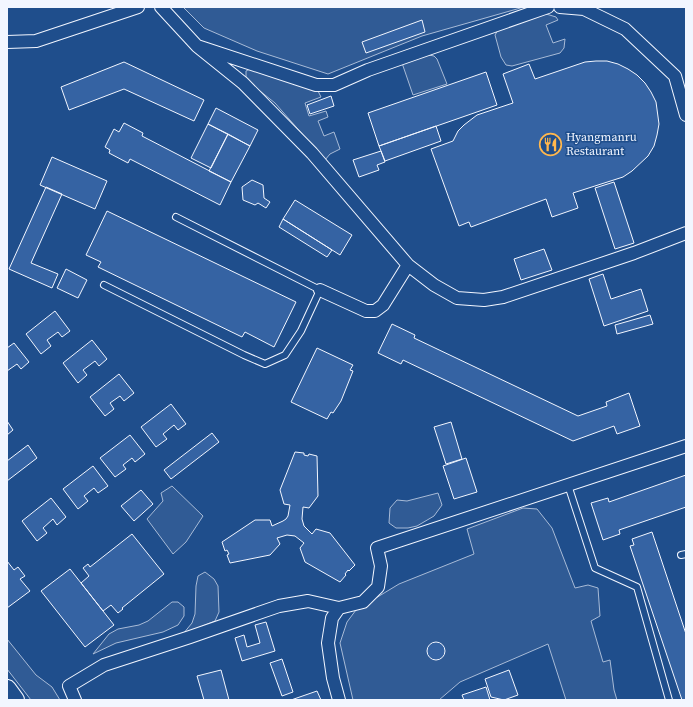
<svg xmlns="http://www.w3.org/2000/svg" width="693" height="707" viewBox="0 0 693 707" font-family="'Source Serif 4',serif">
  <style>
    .built { fill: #305b95; stroke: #a8bbd7 }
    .building { fill: #3563a3; stroke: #f2f6ff }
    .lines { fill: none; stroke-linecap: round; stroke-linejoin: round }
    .lane-casing { stroke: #f2f6ff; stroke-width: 8 }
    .street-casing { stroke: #f2f6ff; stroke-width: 14 }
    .secondary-casing { stroke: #f2f6ff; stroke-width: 20 }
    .lane { stroke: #1f4e8c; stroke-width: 6 }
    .street { stroke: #1f4e8c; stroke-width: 12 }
    .secondary { stroke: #1f4e8c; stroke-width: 18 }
    .labels { text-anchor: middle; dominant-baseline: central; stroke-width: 3; stroke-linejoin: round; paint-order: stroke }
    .poi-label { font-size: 12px; fill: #f2f6ff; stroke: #1f4e8c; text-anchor: start }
  </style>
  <rect width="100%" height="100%" fill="#1f4e8c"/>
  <path class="built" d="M183,7H524L422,36L328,74L257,51L204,28Z
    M543,13L556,17L558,20L546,25L553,43L565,39L564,48L560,53L512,66L506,65L501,57L495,35L498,30Z
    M429,55L434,56L437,59L447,84L413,95L402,63Z
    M250,69L314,89L318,91L321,97L305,103L309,116L326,111L328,117L318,121L324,136L334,132L340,149L330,154L325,160L275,103L250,83L246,78V71Z
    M172,486L203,516L186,542L173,554L147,519L163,501L161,493Z
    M438,493L442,505L434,516L417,526L408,528H396L389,523L390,508L397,500L407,501Z
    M523,508L537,509L552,528L575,588L588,585L598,588L600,616L591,621L603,662L610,660L614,690L617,700H566L548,644L460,682L439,700H353L340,643L347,622L356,610L399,584L474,554L467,529Z
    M205,572L214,579L218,586L219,612L215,621L183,634L192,623L195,614L196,586L198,576Z
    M172,602H178L184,607V616L178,625L163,632L116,643L93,654L109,634L118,629L139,625L148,621Z
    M7,639L36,675L52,687L60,700H31L7,669Z"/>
  <path class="building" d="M422,20L425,32L366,53L362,42Z
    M596,61H607L618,64L628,69L637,75L645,83L651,92L656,102L659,124L657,135L654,146L648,156L632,171L623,177L573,193L578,208L552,217L546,199L471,227L469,222L459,226L431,149L453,141L458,131L464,125L477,115L513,103L503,74L529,64L535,79L585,62Z
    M124,62L204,100L194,121L124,89L69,110L61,87Z
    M486,72L497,105L379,146L368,113Z
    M331,96L334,106L310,114L307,105Z
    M216,108L258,130L250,146L208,124Z
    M124,123L143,133L142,136L231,182L220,205L130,159L128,163L109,153L110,150L105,147L114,129L119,132Z
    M208,124L228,134L211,168L191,158Z
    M436,126L441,141L385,161L379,146Z
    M228,134L250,146L231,182L209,171Z
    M381,151L385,162L377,165L379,170L359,177L353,160Z
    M52,157L107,181L95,209L40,185Z
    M252,180L263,185L264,198L270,202L266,208L258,203L255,205L243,200L242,187Z
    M614,182L634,243L615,249L595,188Z
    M46,187L62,194L31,263L58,274L52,288L9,269Z
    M295,200L352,235L340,255L283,219Z
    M107,211L296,302L274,347L245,332L242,337L98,267L101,262L86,255Z
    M283,219L332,250L327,257L279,227Z
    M544,249L552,270L521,280L514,259Z
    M66,269L87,280L78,298L57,288Z
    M603,274L611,299L641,289L648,311L604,326L589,279Z
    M55,311L70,331L62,337L58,332L47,340L51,346L41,354L26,334Z
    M650,315L653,324L617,334L615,325Z
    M392,324L415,335L414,338L578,416L607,406L606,402L629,393L640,426L617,434L614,426L573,441L403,360L401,364L378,353Z
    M92,340L107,359L99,366L95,361L83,370L87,375L78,383L63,363Z
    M14,343L29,362L21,369L17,364L7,371V348Z
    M317,348L353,365L350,370L353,371L341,401L333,413L331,412L327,419L291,402Z
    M119,374L134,393L124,401L120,396L110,403L114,409L105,416L90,397Z
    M171,404L186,424L178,430L174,425L163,434L167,439L156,447L141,427Z
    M7,421L13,430L7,435Z
    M451,422L462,459L446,464L434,427Z
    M212,433L219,442L171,479L164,470Z
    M130,435L145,454L135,462L132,458L123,465L126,469L115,477L100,458Z
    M28,445L37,458L7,481V461Z
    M295,452L304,453V455L308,456L309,454L317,456L318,496L309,508L303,507L302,519L304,526L312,534L316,529L330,533L355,565L349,571L348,570L345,574L346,575L340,582L305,562L300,548L304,543L295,536L287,535L277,538L280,544L270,555L230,563L227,555L229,554L227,550L225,551L222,542L255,520H270L272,526L283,521L286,519L288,516L290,505L284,504L280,490Z
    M466,458L477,492L454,499L443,466Z
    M93,466L108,486L98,493L94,488L84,496L88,501L78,509L63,489Z
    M686,475V507L619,530L620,534L603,540L591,503L608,498L609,502Z
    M141,490L153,504L134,521L121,506Z
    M51,498L66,517L57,525L53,519L43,528L47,533L37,541L22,521Z
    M652,532L686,634V700H682L630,546L634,545L632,539Z
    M132,534L164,574L122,608L123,609L118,613L111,605L103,611L81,583L89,576L83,568L88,564L90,567Z
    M7,561L14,570L18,567L25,576L20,579L30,591L7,608Z
    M70,569L114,625L85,647L41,591Z
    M266,622L275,651L242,661L235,638L244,635L247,647L260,643L255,625Z
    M427 651a9 9 0 1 1 18 0a9 9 0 1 1-18 0Z
    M282,659L293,692L282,696L270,663Z
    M221,670L229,700H204L197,676Z
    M509,670L518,695L504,700L491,697L485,679Z
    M486,687L490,700H464L462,695Z
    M317,691L321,700H291Z"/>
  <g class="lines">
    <defs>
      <path id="lane" d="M104,285L244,355L265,364L285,355L301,331L320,290L176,217
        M568,485L595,568L637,587L669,700
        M681,555L686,554"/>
      <path id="street" d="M161,7L197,46L316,85H334L368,70L548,7
        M560,7L584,9L625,29L675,76L686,115
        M7,42L36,41L138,7
        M197,46L243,83L312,153L408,265L434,285L457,298L484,300L503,297L634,253L686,233
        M320,290L366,311H375L383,305L408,265
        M75,700L69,686L104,665L190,637L279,606L308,601L339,608
        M339,700L333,678L328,643L332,618L339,608L363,602L378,587L381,566L377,548L686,446"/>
      <path id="secondary" d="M7,689L15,700"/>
    </defs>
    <use href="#lane" class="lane-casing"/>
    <use href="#street" class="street-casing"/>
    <use href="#secondary" class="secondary-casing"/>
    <use href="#lane" class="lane"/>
    <use href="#street" class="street"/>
    <use href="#secondary" class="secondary"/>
  </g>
  <defs>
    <symbol id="restaurant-ring" viewBox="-11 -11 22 22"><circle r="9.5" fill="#1f4e8c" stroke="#ffb74d" stroke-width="1.5"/><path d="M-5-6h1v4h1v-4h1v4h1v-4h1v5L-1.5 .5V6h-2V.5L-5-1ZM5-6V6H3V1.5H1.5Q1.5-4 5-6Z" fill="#ffb74d"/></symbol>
  </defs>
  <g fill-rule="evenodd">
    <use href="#restaurant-ring" x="538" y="132" width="25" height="25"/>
  </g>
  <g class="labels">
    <g class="poi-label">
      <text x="566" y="137">Hyangmanru<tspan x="566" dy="14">Restaurant</tspan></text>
    </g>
  </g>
  <rect width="693" height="707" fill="none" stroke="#f2f6ff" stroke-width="16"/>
</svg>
